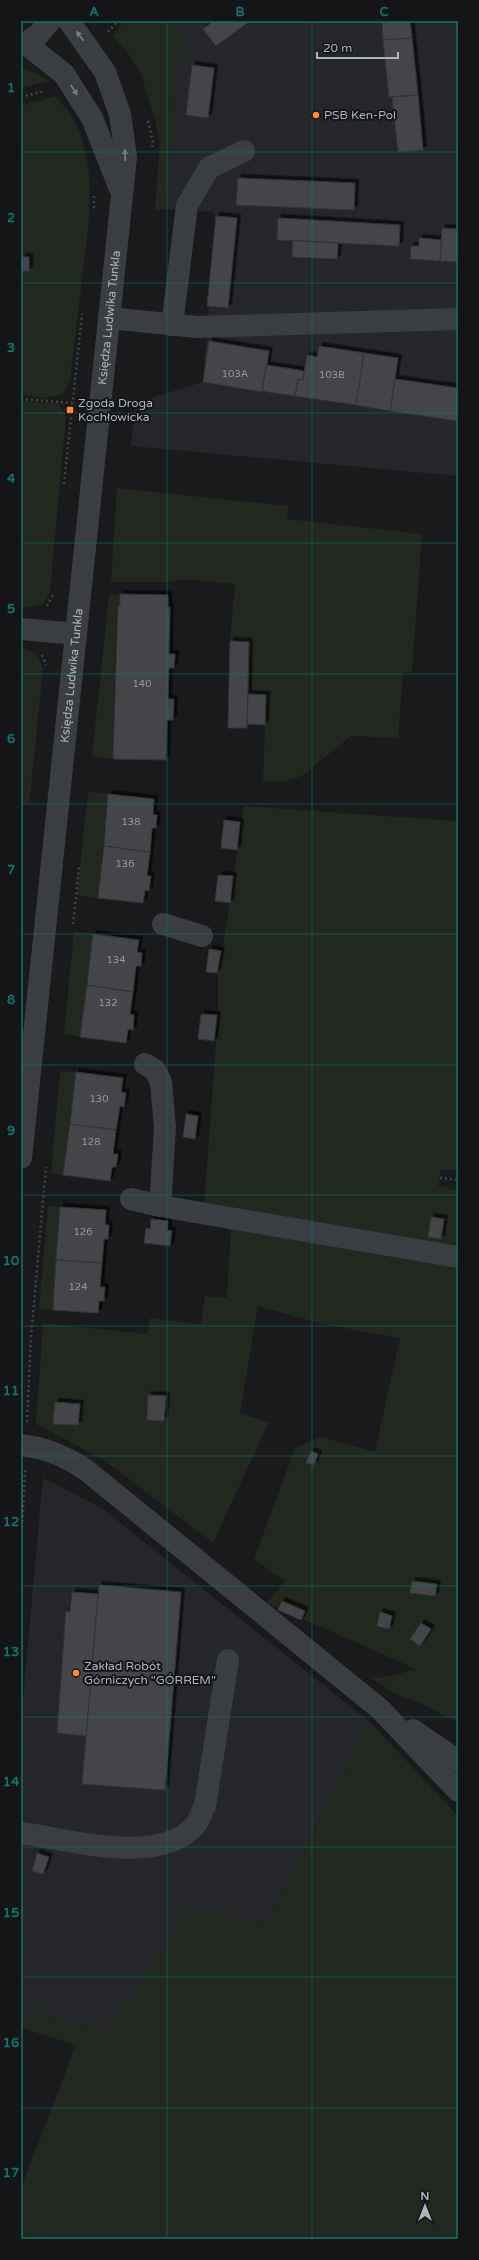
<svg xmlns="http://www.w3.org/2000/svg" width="479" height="2260" viewBox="0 0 479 2260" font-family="'Varela Round',sans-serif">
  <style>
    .built { fill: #252629 }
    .green { fill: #20281f }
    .building { fill: #444549; stroke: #333538; filter: url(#shadow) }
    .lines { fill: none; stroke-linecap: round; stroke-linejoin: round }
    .path { stroke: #404449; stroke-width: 2.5; stroke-dasharray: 2 3; stroke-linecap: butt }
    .minor { stroke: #3a3d42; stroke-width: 22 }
    .oneway { fill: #787f86 }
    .grid { fill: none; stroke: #0f766e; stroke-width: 1; stroke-opacity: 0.55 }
    .poi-dot { fill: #ff8a2f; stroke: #151517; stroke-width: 1.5 }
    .labels { text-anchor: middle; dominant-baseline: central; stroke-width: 4; stroke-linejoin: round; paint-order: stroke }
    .number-label { font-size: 10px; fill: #9199a0 }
    .poi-label { font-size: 12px; fill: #abb5bd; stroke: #151517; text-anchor: start }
    .street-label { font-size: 12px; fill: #abb5bd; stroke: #151517 }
    .neatline { fill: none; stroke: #0f766e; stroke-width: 1.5 }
    .grid-label { font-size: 13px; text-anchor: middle; font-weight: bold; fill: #0f766e }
  </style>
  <defs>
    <filter id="shadow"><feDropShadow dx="3.5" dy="-3.5" stdDeviation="0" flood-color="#0009"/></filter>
  </defs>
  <rect width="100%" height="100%" fill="#1a1a1c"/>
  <path class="built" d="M182,21H458V476L131,446L135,403L203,382L216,216L212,212L166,209Z
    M43,1478L100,1507L371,1723L267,1921L188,1913L107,2032L21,2008V1721Z"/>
  <path class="green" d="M124,21H182L166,209L155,210L160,144L155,119L140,72L127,52L113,37Z
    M21,68L38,74L49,81L21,88Z
    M55,96C104,143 89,221 82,280C78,314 74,347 70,380L62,395L44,398L21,395V106Z
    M21,401L59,404L66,416L50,591C46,606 36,608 21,607Z
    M117,488L288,506L287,519L422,534L412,672L403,673L398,738L351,736L302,776L283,782L263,781L266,696L248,694V642L230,641L235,584L182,579L171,582H111Z
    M120,594V606H117L113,759L92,757L109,595Z
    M21,648C32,649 39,657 43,668L30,797L29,802L21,806Z
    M88,792L108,794L98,898L77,895Z
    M244,806L458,821V1170H441L438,1186L458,1190V1251L204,1206L218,1016V973L230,903Z
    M74,931L93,934L80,1037L64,1033Z
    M60,1071L76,1072L63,1175L51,1173Z
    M48,1206L60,1207L53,1310L39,1309Z
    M231,1226L458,1264V1723L419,1702L395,1694L371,1678L391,1676L416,1669L267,1603L285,1581L254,1559L295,1448L321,1437L375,1452L400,1338L322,1324L258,1306L240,1414L269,1422L213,1543L104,1460L36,1424L43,1323L147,1334L150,1318L201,1324L205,1296L227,1298Z
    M371,1723L458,1816V2239H21V2188L76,2045L21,2028V2008L107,2032L188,1913L267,1921Z"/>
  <path class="building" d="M214,21H250L216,46L203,29Z
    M382,21H410L412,38L383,40Z
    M412,38L418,95L389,97L383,40Z
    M192,65L214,68L208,118L186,115Z
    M418,95L423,150L398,152L392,97Z
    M238,178L355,183L354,210L236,205Z
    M216,216L237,218L228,308L207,306Z
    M278,218L400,225L399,246L277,240Z
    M442,228L458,229V262L440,261Z
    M419,238L442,240L440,261L410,259L411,246H419Z
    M293,240L338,243L337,259L292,257Z
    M22,257H29V271H22Z
    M209,341L269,351L262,392L203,382Z
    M319,346L364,353L356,405L295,396L298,379L303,380L307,355L317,357Z
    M364,353L398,358L390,411L356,405Z
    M266,365L304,371L303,380L298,379L295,396L262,391Z
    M395,379L458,388V421L390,411Z
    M120,594L168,595V607H170L169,654H175L174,668H169L168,699H174L173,720H167L166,760L113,759L118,606H120Z
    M230,641L249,642L247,728H228Z
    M248,694L266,695L265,725L247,724Z
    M108,794L154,799L153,815H157L156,828H152L150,852L104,846Z
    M224,820L240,822L237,850L221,848Z
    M104,846L150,852L147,876H151L149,891L145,890L143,903L98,898Z
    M218,875L233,876L230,903L215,901Z
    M93,934L139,940L137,952L142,953L141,966H136L133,992L87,985Z
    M209,949L221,951L217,973L206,972Z
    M87,985L133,992L130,1014L134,1015L133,1030L128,1029L126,1043L80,1037Z
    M201,1014L217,1015L214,1041L198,1039Z
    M76,1072L123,1078L121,1092L126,1093L124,1107L120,1106L116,1130L70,1124Z
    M186,1114L198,1116L195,1139L183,1137Z
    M70,1124L116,1130L113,1154H118L116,1167H112L110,1181L63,1175Z
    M60,1207L106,1210L105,1225H109L108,1239H104L102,1263L56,1260Z
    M431,1217L444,1219L441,1239L428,1237Z
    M151,1219L168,1221L167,1230L172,1231L170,1246L144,1243L146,1228L150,1229Z
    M56,1260L102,1263L100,1287H105L104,1301H99L98,1313L53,1310Z
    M148,1395L166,1396L164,1421L147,1420Z
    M55,1402L80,1404L78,1425L53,1424Z
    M311,1451L318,1454L314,1465L306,1463Z
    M412,1581L437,1584L435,1596L410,1593Z
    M99,1585L181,1592L165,1790L82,1784Z
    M72,1592L98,1594L86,1736L57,1733L66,1611L70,1612Z
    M282,1601L305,1611L301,1620L278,1610Z
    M380,1612L392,1616L389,1629L377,1626Z
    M421,1623L431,1629L420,1646L410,1639Z
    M37,1853L49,1857L43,1874L32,1871Z"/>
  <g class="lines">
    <path class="path" d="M108,32L118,21
      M21,97L44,91
      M148,121L153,142L152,150
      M94,208V195
      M21,399L72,403
      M64,484L82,314
      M47,606L54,593
      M42,655L46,665
      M73,924L79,867
      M440,1178L458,1180
      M27,1422L31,1337L46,1167
      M21,1547L25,1470"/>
    <g class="minor">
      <path d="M26,44L64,74L92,118L120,189"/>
      <path d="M21,46L38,35L50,21"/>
      <path d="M109,318L197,327L458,319"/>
      <path d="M172,325L187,205L209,168L244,151"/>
      <path d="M21,629L76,634"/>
      <path d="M163,924L202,936"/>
      <path d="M145,1064L155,1070L161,1082L165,1128L160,1206"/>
      <path id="s1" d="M21,1158L126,157L120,114L105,72L69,21"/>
      <path d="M131,1199L160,1206L458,1257"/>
      <path d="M21,1445C46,1448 65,1456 86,1470L380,1709L458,1791"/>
      <path d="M413,1730L458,1761"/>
      <path d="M21,1833C68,1839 162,1868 197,1823C200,1818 202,1811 205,1806L228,1660"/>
    </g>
  </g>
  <defs><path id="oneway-solid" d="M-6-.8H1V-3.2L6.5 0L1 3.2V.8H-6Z"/></defs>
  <g class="oneway">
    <use href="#oneway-solid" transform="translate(80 36) rotate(-127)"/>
    <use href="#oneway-solid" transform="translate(74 90) rotate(57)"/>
    <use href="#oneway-solid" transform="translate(125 155) rotate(-93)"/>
  </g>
  <path class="grid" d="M167,21V2239M312,21V2239M21,152H458M21,283H458M21,413H458M21,543H458M21,674H458M21,804H458M21,934H458M21,1065H458M21,1195H458M21,1326H458M21,1456H458M21,1586H458M21,1717H458M21,1847H458M21,1977H458M21,2108H458"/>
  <g class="poi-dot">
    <circle cx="316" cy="115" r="4"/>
    <rect x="66" y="406" width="8" height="8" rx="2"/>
    <circle cx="76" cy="1673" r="4"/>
  </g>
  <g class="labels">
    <g class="number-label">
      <text x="235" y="374">103A</text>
      <text x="332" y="375">103B</text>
      <text x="142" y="684">140</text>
      <text x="131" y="822">138</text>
      <text x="125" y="864">136</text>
      <text x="116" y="960">134</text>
      <text x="108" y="1003">132</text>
      <text x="99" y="1099">130</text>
      <text x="91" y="1142">128</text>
      <text x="83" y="1232">126</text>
      <text x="78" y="1287">124</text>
    </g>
    <g class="poi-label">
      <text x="324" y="115">PSB Ken-Pol</text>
      <text x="78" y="403">Zgoda Droga<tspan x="78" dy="14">Kochłowicka</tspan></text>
      <text x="84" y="1666">Zakład Robót<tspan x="84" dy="14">Górniczych "GÓRREM"</tspan></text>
    </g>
    <g class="street-label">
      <text stroke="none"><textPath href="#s1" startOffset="845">Księdza Ludwika Tunkla</textPath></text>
      <text stroke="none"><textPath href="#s1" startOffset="485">Księdza Ludwika Tunkla</textPath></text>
    </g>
  </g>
  <rect width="479" height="2260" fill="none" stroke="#151517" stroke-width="44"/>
  <g transform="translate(425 2206)" stroke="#151517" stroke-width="3" paint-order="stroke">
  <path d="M0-3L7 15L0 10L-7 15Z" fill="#abb5bd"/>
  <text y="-6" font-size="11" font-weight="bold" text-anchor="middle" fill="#abb5bd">N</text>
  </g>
  <path d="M317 52v6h81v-6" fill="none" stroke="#abb5bd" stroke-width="2"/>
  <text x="323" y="52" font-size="12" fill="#abb5bd" stroke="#151517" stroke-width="3" paint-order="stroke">20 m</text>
  <rect x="22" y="22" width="435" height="2216" class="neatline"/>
  <g class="grid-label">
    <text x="94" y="16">A</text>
    <text x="240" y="16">B</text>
    <text x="384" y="16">C</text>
    <text x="11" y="92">1</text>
    <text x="11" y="222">2</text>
    <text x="11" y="352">3</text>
    <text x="11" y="483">4</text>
    <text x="11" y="613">5</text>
    <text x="11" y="743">6</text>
    <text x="11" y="874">7</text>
    <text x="11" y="1004">8</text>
    <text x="11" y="1135">9</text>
    <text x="11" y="1265">10</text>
    <text x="11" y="1395">11</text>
    <text x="11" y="1526">12</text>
    <text x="11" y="1656">13</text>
    <text x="11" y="1786">14</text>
    <text x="11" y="1917">15</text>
    <text x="11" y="2047">16</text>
    <text x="11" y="2177">17</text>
  </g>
</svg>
